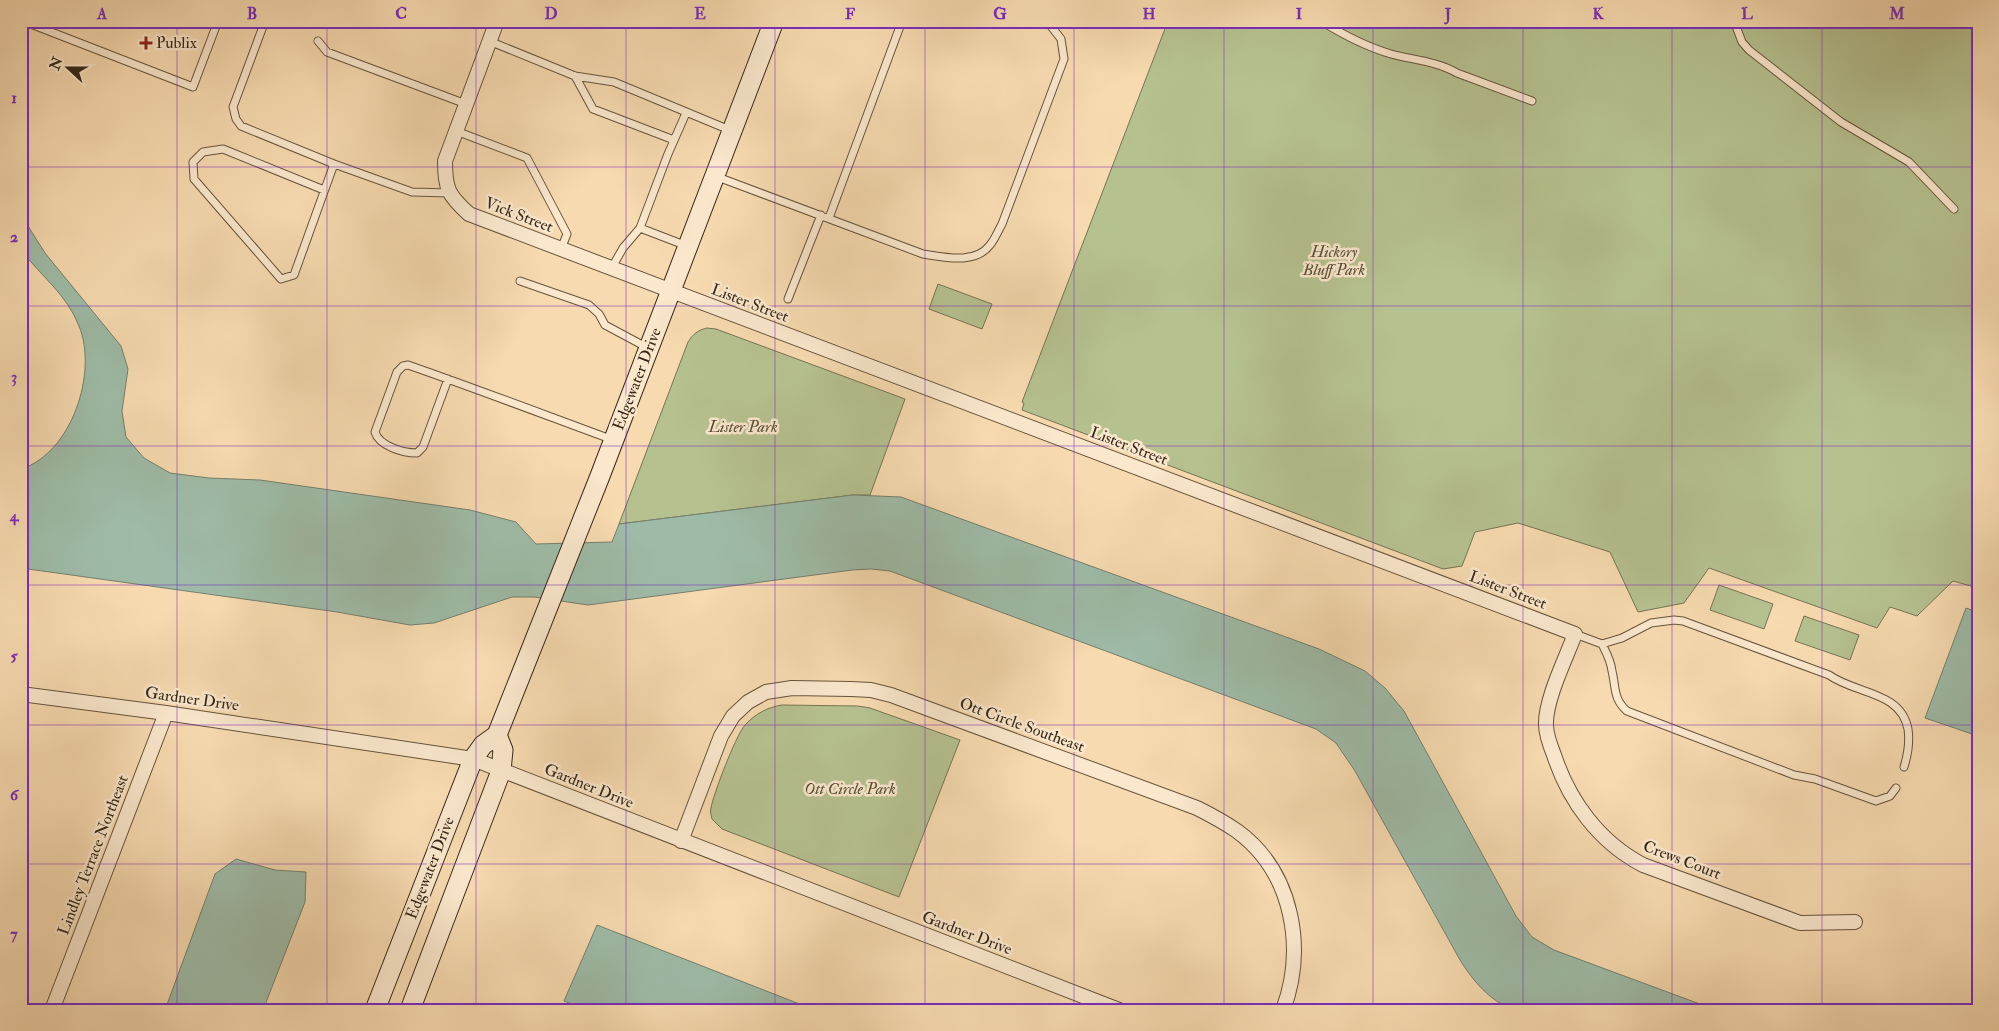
<svg xmlns="http://www.w3.org/2000/svg" width="1999" height="1031" viewBox="0 0 1999 1031" font-family="'IM FELL Double Pica',serif">
  <style>
    .green { fill: #b6c190; stroke: #767453 }
    .water { fill: #9ebba7; stroke: #74806d }
    .lines { fill: none; stroke-linecap: round; stroke-linejoin: round }
    .lane-casing { stroke: #66543c; stroke-width: 9 }
    .street-casing { stroke: #66543c; stroke-width: 16 }
    .secondary-casing { stroke: #352716; stroke-width: 21 }
    .lane { stroke: #fae7cc; stroke-width: 7 }
    .street { stroke: #fae7cc; stroke-width: 14 }
    .secondary { stroke: #fae7cc; stroke-width: 19 }
    .grid { fill: none; stroke: #7b2cbf; stroke-width: 1; stroke-opacity: 0.55 }
    .poi-dot { fill: #8f2418; stroke: #fae7cc; stroke-width: 2 }
    .labels { text-anchor: middle; dominant-baseline: central; stroke-width: 5; stroke-linejoin: round; paint-order: stroke }
    .poi-label { font-size: 16px; fill: #352716; stroke: #fae7cc; text-anchor: start }
    .street-label { font-size: 16px; fill: #352716; stroke: #fae7cc }
    .park-label { font-size: 16px; font-style: italic; fill: #554e34; stroke: #fae7cc }
    .neatline { fill: none; stroke: #7b2cbf; stroke-width: 2 }
    .grid-label { font-size: 16px; text-anchor: middle; font-weight: bold; fill: #7b2cbf }
  </style>
  <rect width="100%" height="100%" fill="#f7dab0"/>
  <filter id="stains"><feTurbulence type="fractalNoise" baseFrequency=".004" numOctaves="4"/><feColorMatrix values="0 0 0 0 .2 0 0 0 0 .09 0 0 0 0 .02 0 0 0 .5 -.17"/></filter>
  <radialGradient id="worn" r=".72"><stop offset=".6" stop-color="#630" stop-opacity="0"/><stop offset="1" stop-color="#630" stop-opacity=".3"/></radialGradient>
  <path class="green" d="M1168,21H1978V588L1953,581L1917,616L1890,607L1877,628L1709,568L1684,603L1638,612L1610,552L1518,523L1475,532L1462,566L1443,569L1022,410L1024,403L1022,402Z
    M938,284L992,304L982,329L929,309Z
    M707,328L716,329L905,399L870,495H853L619,524L688,342C693,334 698,330 707,328Z
    M1719,585L1773,604L1764,629L1710,610Z
    M1804,616L1859,635L1850,660L1795,641Z
    M782,705L858,706L870,708L960,740L899,897L722,829L712,819C711,815 710,812 711,808C713,795 736,735 745,725C755,714 768,707 782,705Z"/>
  <path class="water" d="M21,215L45,253L121,346L128,369L122,411L126,437L144,458L170,473L209,478L260,480L470,510L516,522L536,544L612,542L619,524L853,495L901,497L1319,649L1365,671L1385,688L1404,711L1516,916L1532,937L1554,950L1716,1010H1513C1489,1000 1473,981 1460,960L1355,771L1336,743L1316,729L890,571L871,569L852,570L588,605L534,597H512L434,623L410,625L337,612L21,568V469C72,453 98,372 79,326C67,295 41,276 21,250Z
    M1966,608L1978,612V736L1925,718Z
    M236,859L275,870L306,872L305,902L263,1010H165L215,874Z
    M597,925L815,1010H586L564,1001Z"/>
  <g class="lines">
    <defs>
      <path id="lane" d="M23,21L193,87L218,21
        M265,21L233,107L236,119L241,126L334,164
        M1321,21C1342,34 1367,47 1391,54C1413,60 1436,61 1457,73L1532,101
        M1734,21L1742,42L1749,50L1841,122L1909,162L1954,209
        M318,41L327,52L466,104
        M489,41L575,76L614,82L732,131
        M575,76L593,109L674,140
        M686,113L668,154L640,228L687,246
        M456,131L527,158L567,234L561,249
        M715,176L923,254C944,257 975,265 990,245C995,239 998,231 1002,224L1064,59L1061,39L1047,21
        M324,190L223,149L203,152L193,162L194,179L281,279L294,275L334,164L412,192L450,193
        M829,218L902,21
        M611,269L623,248L640,228
        M520,281L589,305L599,314L605,325L648,348
        M788,299L821,215
        M448,379L423,447L417,453C403,453 379,446 375,432L397,372L403,366L408,365C477,389 545,415 613,440
        M1575,634L1602,644L1622,638L1651,623L1674,620L1683,621L1829,675C1855,694 1901,691 1908,729C1910,743 1908,754 1904,767
        M1602,644C1606,652 1611,661 1612,671C1616,687 1613,699 1627,711L1794,775L1815,779L1876,801L1890,796L1896,788"/>
      <path id="street" d="M497,21L445,161C445,189 448,195 469,214L1575,634C1566,658 1545,700 1546,725C1546,734 1550,745 1554,755C1569,801 1599,842 1643,865L1800,923L1855,922
        M21,694L166,713L473,759L1119,1010
        M681,841L721,736L733,716L748,702L766,692L792,688L851,689L871,690L891,695L1197,808C1211,815 1224,822 1237,831C1293,872 1306,948 1283,1010
        M52,1010L166,713"/>
      <path id="secondary" d="M375,1010L473,759L483,745L497,735L600,476L774,21
        M410,1010L501,771L503,750L497,735"/>
    </defs>
    <use href="#lane" class="lane-casing"/>
    <use href="#street" class="street-casing"/>
    <use href="#secondary" class="secondary-casing"/>
    <use href="#lane" class="lane"/>
    <use href="#street" class="street"/>
    <use href="#secondary" class="secondary"/>
  </g>
  <path class="grid" d="M177,21V1010M327,21V1010M476,21V1010M626,21V1010M775,21V1010M925,21V1010M1074,21V1010M1224,21V1010M1373,21V1010M1523,21V1010M1672,21V1010M1822,21V1010M21,167H1978M21,306H1978M21,446H1978M21,585H1978M21,725H1978M21,864H1978"/>
  <path class="poi-dot" d="M143.5 35.5h5v5h5v5h-5v5h-5v-5h-5v-5h5z"/>
  <g class="labels">
    <g class="poi-label">
      <text x="156" y="43">Publix</text>
    </g>
    <g class="street-label">
      <text transform="translate(519 215) rotate(21)">Vick Street</text>
      <text transform="translate(750 303) rotate(21)">Lister Street</text>
      <text transform="translate(637 379) rotate(-69)">Edgewater Drive</text>
      <text transform="translate(1129 446) rotate(21)">Lister Street</text>
      <text transform="translate(1508 590) rotate(21)">Lister Street</text>
      <text transform="translate(192 699) rotate(8)">Gardner Drive</text>
      <text transform="translate(1022 725) rotate(20)">Ott Circle Southeast</text>
      <text transform="translate(589 786) rotate(22)">Gardner Drive</text>
      <text transform="translate(93 855) rotate(-69)">Lindley Terrace Northeast</text>
      <text transform="translate(1682 860) rotate(21)">Crews Court</text>
      <text transform="translate(430 868) rotate(-69)">Edgewater Drive</text>
      <text transform="translate(967 933) rotate(21)">Gardner Drive</text>
    </g>
    <g class="park-label">
      <text x="1334" y="252">Hickory<tspan x="1334" dy="18">Bluff Park</tspan></text>
      <text x="743" y="427">Lister Park</text>
      <text x="850" y="789">Ott Circle Park</text>
    </g>
  </g>
  <rect width="1999" height="1031" fill="none" stroke="#f7dab0" stroke-width="55"/>
  <g transform="translate(68 68) rotate(291)" stroke="#fae7cc" stroke-width="4" paint-order="stroke">
  <path d="M0-4L9 19L0 12L-9 19Z" fill="#352716"/>
  <text y="-8" font-size="14" font-weight="bold" text-anchor="middle" fill="#352716">N</text>
  </g>
  <rect x="28" y="28" width="1944" height="976" class="neatline"/>
  <g class="grid-label">
    <text x="102" y="19">A</text>
    <text x="252" y="19">B</text>
    <text x="401" y="19">C</text>
    <text x="551" y="19">D</text>
    <text x="700" y="19">E</text>
    <text x="850" y="19">F</text>
    <text x="1000" y="19">G</text>
    <text x="1149" y="19">H</text>
    <text x="1299" y="19">I</text>
    <text x="1448" y="19">J</text>
    <text x="1598" y="19">K</text>
    <text x="1747" y="19">L</text>
    <text x="1897" y="19">M</text>
    <text x="14" y="103">1</text>
    <text x="14" y="242">2</text>
    <text x="14" y="382">3</text>
    <text x="14" y="521">4</text>
    <text x="14" y="661">5</text>
    <text x="14" y="800">6</text>
    <text x="14" y="939">7</text>
  </g>
  <rect width="100%" height="100%" filter="url(#stains)"/>
  <rect width="100%" height="100%" fill="url(#worn)"/>
</svg>
